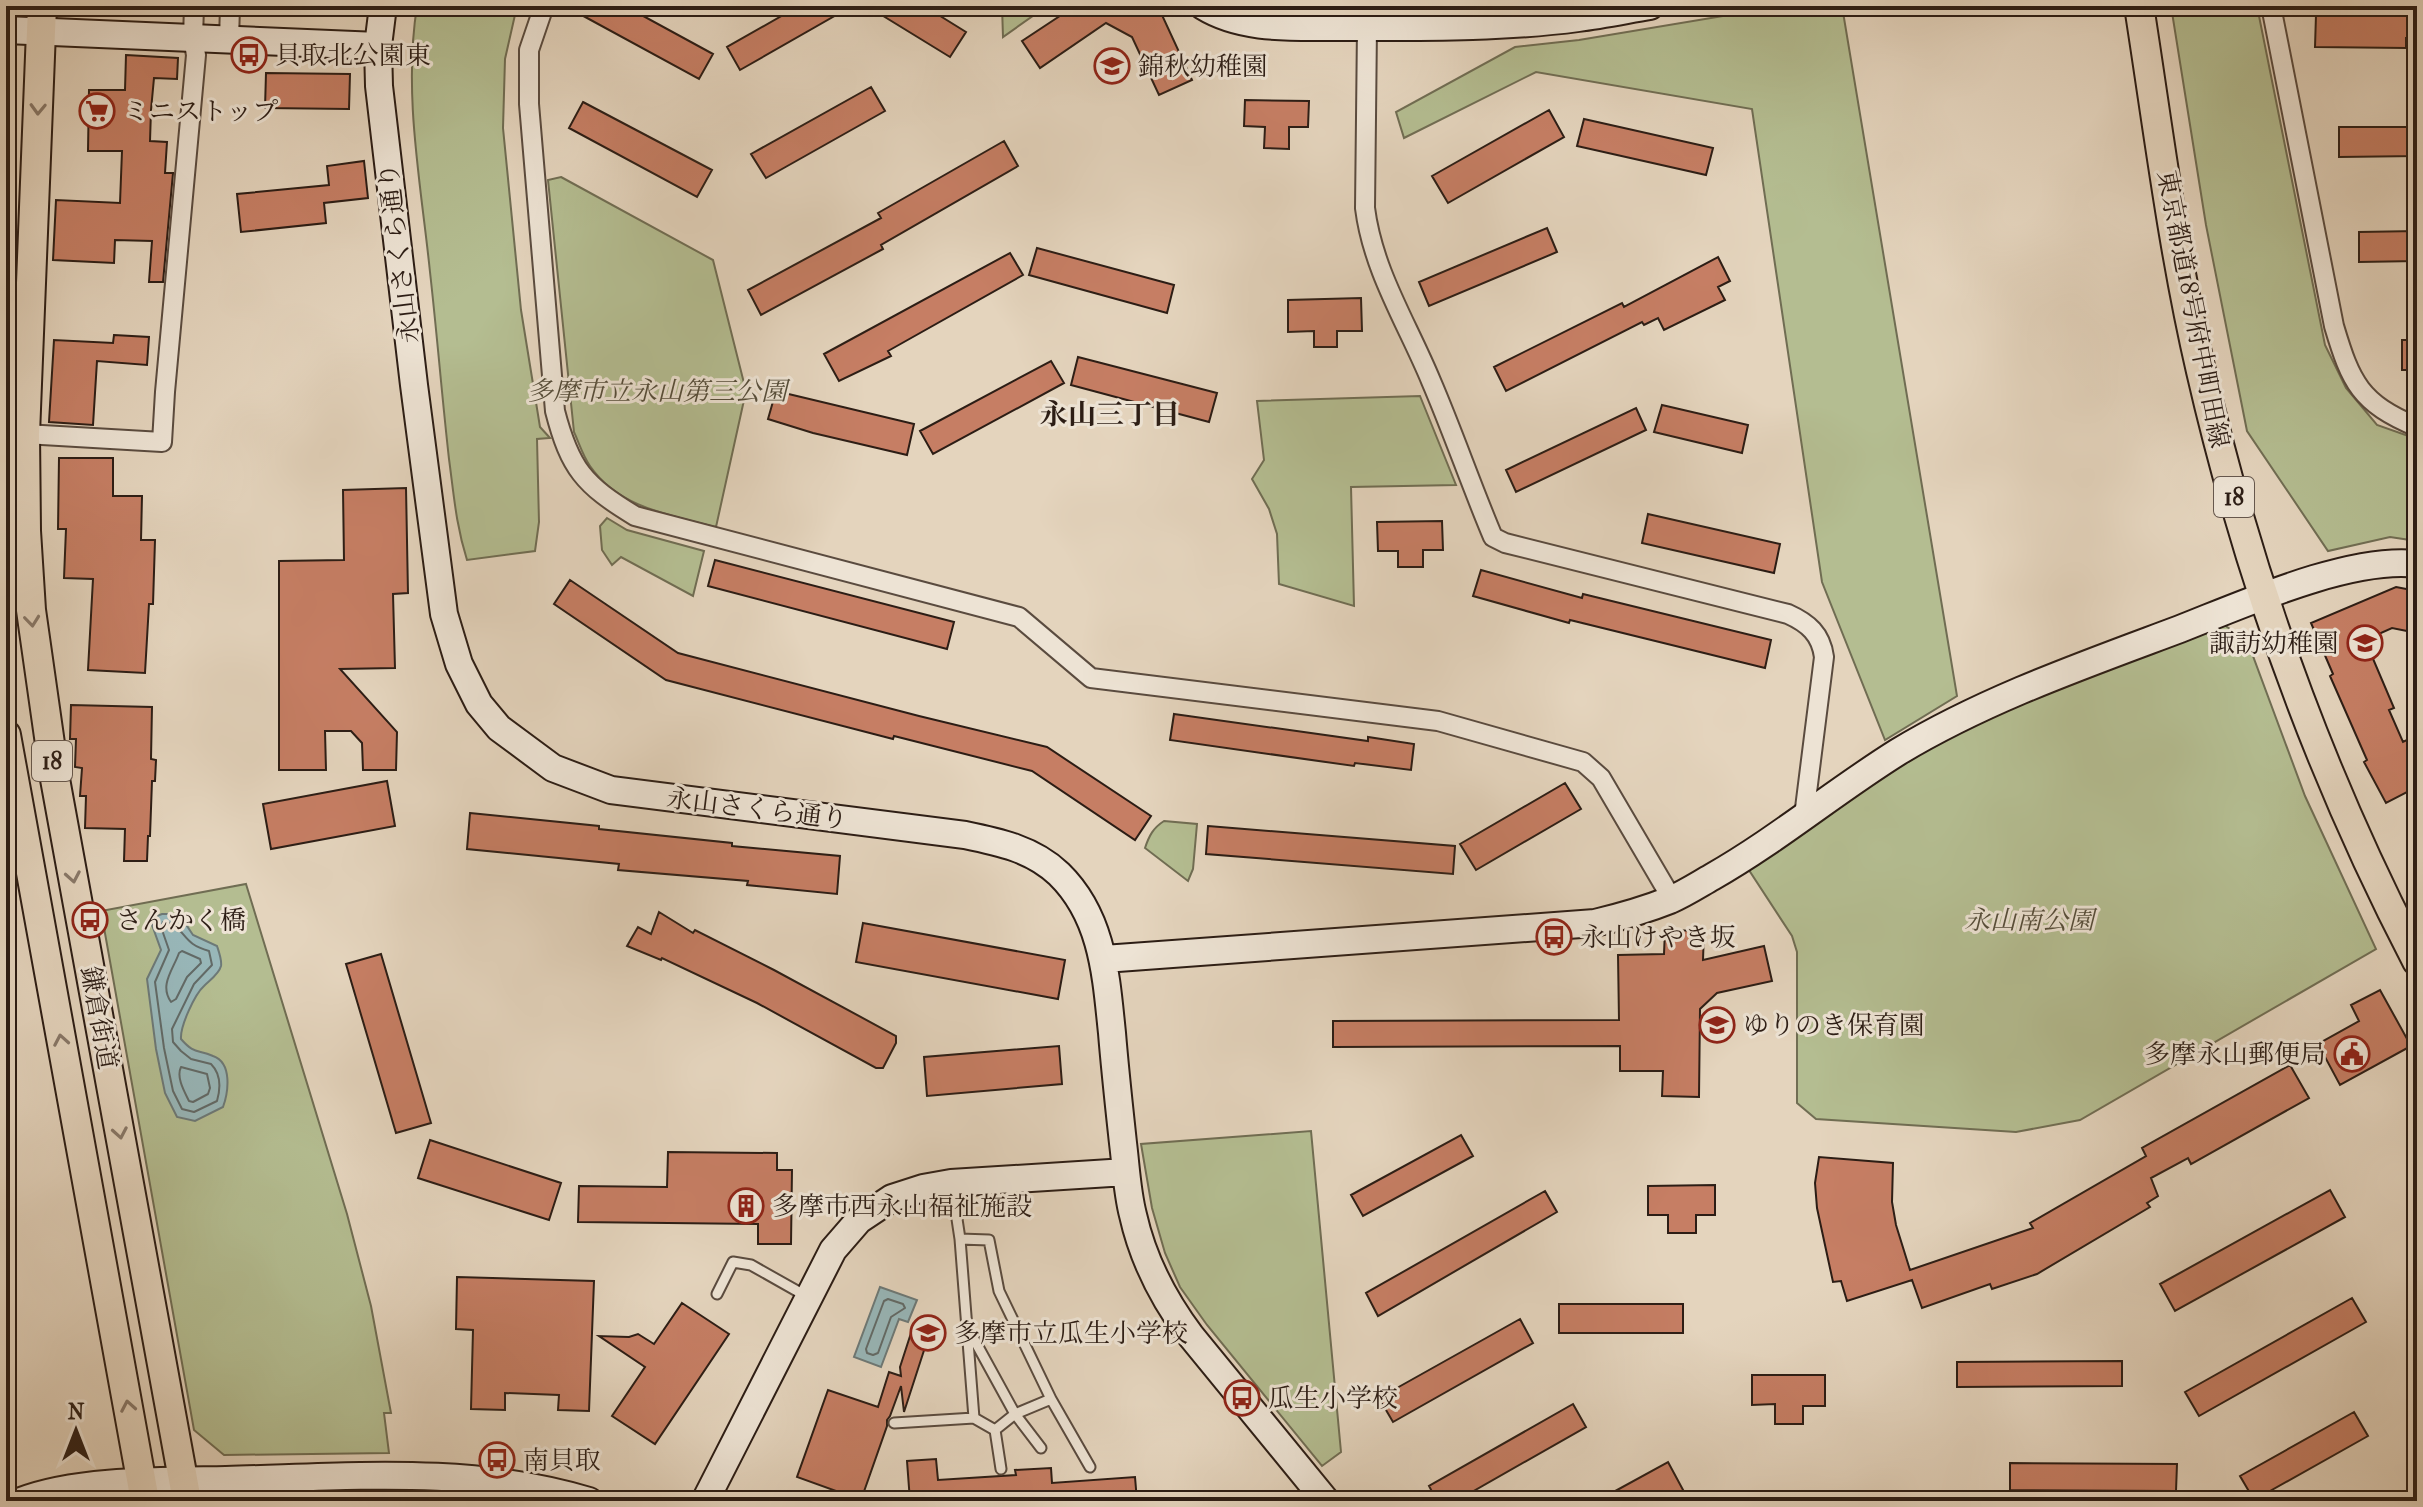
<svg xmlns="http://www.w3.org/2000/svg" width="2423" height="1507" viewBox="0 0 2423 1507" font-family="'IM FELL French Canon','Noto Serif JP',serif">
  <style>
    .green { fill: #b4bd91; stroke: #706d53; stroke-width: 2 }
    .water { fill: #98b7b9; stroke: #6d7977; stroke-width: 2 }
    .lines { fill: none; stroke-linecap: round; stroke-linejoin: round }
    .shore { stroke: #626a67; stroke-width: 2 }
    .building { fill: #c67e64; stroke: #2c1d15; stroke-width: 2 }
    .lane-casing { stroke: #5a4b3f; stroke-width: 13 }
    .street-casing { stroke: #5a4b3f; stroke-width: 22 }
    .secondary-casing { stroke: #2c1d15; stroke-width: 30 }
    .primary-casing { stroke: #2c1d15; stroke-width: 32 }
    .lane { stroke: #ede3d4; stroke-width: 9 }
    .street { stroke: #ede3d4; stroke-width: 18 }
    .secondary { stroke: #ede3d4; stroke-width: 26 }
    .primary { stroke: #e4d4bd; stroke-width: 28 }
    .oneway { stroke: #887869 }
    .labels { text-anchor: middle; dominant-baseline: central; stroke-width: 6; stroke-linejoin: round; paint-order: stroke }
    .shield { fill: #ede3d4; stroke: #66584e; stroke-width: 2 }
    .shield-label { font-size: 24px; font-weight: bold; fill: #2c1d15 }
    .poi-label { font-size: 26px; fill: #2c1d15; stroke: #ede3d4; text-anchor: start }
    .street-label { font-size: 26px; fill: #2c1d15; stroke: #ede3d4 }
    .park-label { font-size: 26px; font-style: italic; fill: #554d3a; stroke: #ede3d4 }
    .neighbourhood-label { font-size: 28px; font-weight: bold; fill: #2c1d15; stroke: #ede3d4 }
  </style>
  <rect width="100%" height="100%" fill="#e4d4bd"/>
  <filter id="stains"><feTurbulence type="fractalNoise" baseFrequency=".0025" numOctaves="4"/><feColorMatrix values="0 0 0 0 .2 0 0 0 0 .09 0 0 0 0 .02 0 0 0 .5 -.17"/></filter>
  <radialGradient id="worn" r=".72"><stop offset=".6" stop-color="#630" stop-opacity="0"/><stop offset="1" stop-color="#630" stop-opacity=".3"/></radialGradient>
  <path class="green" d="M417,6H517L505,59L503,128L521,310L540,427L550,438L537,439L539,522L535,551L467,560C456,525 454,496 449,459C442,397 437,334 430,272C421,184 403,94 417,6Z
    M1002,6H1047L1003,37Z
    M1783,6H1842L1957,696L1885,740L1822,582L1752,109L1536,72L1404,138L1396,112L1515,47L1579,40Z
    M2171,6H2257L2325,345L2346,388L2377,425L2417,439V541L2390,537L2328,551L2247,431L2206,225Z
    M561,177L713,260L746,391L716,527C670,515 619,508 590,466C583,456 579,443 574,432L548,180Z
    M1420,396L1456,485L1351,487L1354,606L1279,584L1277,534L1269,509L1252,479L1264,460L1257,401Z
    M607,518L627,530L704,551L693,596L621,557L612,565L602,550L600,526Z
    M2224,625L2247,640L2305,796L2376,949L2080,1120L2016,1132L1816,1119L1797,1103V952L1792,936L1745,864C1819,818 1891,766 1969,727C2050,686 2139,657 2224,625Z
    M1164,821L1197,824L1193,869L1188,881L1145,848C1149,836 1153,828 1164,821Z
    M246,884L347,1214L371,1306L391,1413H384L389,1453L224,1455L194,1430L101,911Z
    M1311,1131L1341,1452L1322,1466L1207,1325L1180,1287L1165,1253L1152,1208L1141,1144Z"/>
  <path class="water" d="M162,914H173L185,923L193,935L217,946C219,952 222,960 221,966C219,974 210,980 204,986C195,994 180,1026 181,1039C195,1055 197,1049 213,1056C233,1063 228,1093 223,1107L195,1121L177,1117L165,1093L156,1049L147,979L161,950L152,925L154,917Z
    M880,1287L917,1300L908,1322L899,1319L881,1367L854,1357Z"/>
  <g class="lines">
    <path class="shore" d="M163,922L172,923C188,936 185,944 209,951L212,965L194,984L172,1029L173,1042L181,1051L191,1059L211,1064C221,1074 221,1087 217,1101L194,1112L182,1109L173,1091L164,1048L155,982L169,950L161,927Z
      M182,951L200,959L201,963L187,977L176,999L171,1002C159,985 173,970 179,953Z
      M181,1067L207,1074L210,1088L208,1094L193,1102L189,1101C184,1091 176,1077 181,1067Z
      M888,1299L903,1304L905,1308L891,1317L878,1353L873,1355L867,1353L866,1349L884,1301Z"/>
  </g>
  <path class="building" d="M565,6H625L713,54L699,79Z
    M799,6H852L740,70L727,47Z
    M867,6H924L966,32L950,57Z
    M1075,6H1154L1162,15L1192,80L1159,95L1132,37L1106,23L1040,68L1022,41Z
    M2316,15L2417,16V38H2406V48L2315,47Z
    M126,55L178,58L177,79L154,78L151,110L150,141L167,142L165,173H173L163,282H149L152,241L115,240L114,263L53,260L56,200L120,203L122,151H88L89,90H125Z
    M266,73L350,74L349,109L265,108Z
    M871,87L885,111L766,178L751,154Z
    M1245,100L1309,101L1308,127H1289V149L1264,148L1265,127L1244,126Z
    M583,102L712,170L697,197L569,128Z
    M1549,110L1564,137L1448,203L1432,176Z
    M1584,119L1713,148L1706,175L1577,146Z
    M2339,127H2417V156L2339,157Z
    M1004,141L1018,166L881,245L883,249L761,315L748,290L881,218L878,213Z
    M364,161L368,198L324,203L326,223L241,232L237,194L329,185L327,166Z
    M1547,228L1557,252L1429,306L1419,282Z
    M2417,231V261L2359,262V232Z
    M1037,248L1174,285L1167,313L1029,275Z
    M1010,253L1023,275L888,351L891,356L839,381L824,354Z
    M1718,257L1730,281L1718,287L1725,300L1664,330L1658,318L1644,325L1642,322L1506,391L1494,367L1622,303L1624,307Z
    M1361,298L1362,331H1337V347H1314V331L1288,332V300Z
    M114,335L149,337L147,365L97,361L93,425L49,422L54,340L113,343Z
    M2402,340H2417V370H2402Z
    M1078,357L1217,393L1209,422L1071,385Z
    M1051,361L1064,383L933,454L920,431Z
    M776,391L914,424L907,455L813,433L768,419Z
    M1662,405L1748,425L1742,453L1654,432Z
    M1636,408L1646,430L1516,492L1506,470Z
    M59,458H113V496H142L141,540H155L153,604H149L145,673L88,670L93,579L64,578L66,529H58Z
    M406,488L408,593L393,594L395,668L340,669L397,732L396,770H363L362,743L351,731H325L326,770H279V561L344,560L343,490Z
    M1648,514L1780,544L1774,573L1642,543Z
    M1442,521L1443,550H1423V567H1398V551H1378L1377,522Z
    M715,560L954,622L947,649L708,586Z
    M1481,570L1582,598L1583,594L1771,640L1765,668L1570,620L1569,623L1473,596Z
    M570,580L678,653L919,716L1047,747L1151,816L1135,840L1032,771L894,736L893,739L666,680L554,604Z
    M2396,587L2417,591V633L2392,628L2365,640L2394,708L2389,710L2403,742L2417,735V787L2386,803L2364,762L2367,760L2330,676L2333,674L2311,623Z
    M71,705L152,707L151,759L156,760L155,781H152L150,836H148L147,861H124L125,829L85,828L86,796H80L82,768L75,767L76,739H70Z
    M1174,714L1368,741V737L1414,744L1411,770L1355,763L1354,766L1170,740Z
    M387,781L395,826L271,849L263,804Z
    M1565,783L1581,809L1476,870L1460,844Z
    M470,813L599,826V829L732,843V846L840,856L837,894L747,885L748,881L618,870L619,864L467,849Z
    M1208,826L1455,846L1453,874L1206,854Z
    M659,912L693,933L695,930L774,970L896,1036V1043L883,1068H876L757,1003L662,958L661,960L627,946L638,927L651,934Z
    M863,923L1065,960L1058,999L856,962Z
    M1665,930L1704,931L1703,960L1764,946L1772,981L1717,993L1700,1009L1699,1097L1662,1096L1663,1071H1620V1046L1333,1047V1021L1619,1020L1618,955L1664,954Z
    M381,954L431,1123L396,1133L346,964Z
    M2380,990L2411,1046L2340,1085L2318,1044L2359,1021L2351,1005Z
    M1059,1046L1062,1084L927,1096L924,1057Z
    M2290,1065L2309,1098L2191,1164L2188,1158L2151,1178L2158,1196L2147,1203L2150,1207L2037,1274L1992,1289L1990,1284L1922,1308L1912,1280L1847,1301L1841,1281L1833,1282L1817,1208L1815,1183L1819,1157L1893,1163L1892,1202L1896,1225L1910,1270L2033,1228L2030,1223L2146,1156L2142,1148Z
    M1461,1135L1473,1156L1363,1216L1351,1195Z
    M430,1140L561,1183L549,1220L418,1178Z
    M668,1152L777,1153V1170H792L791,1244H758V1224L578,1222L579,1186L667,1187Z
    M1715,1185V1215H1696V1233H1668V1215H1648V1186Z
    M2330,1190L2345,1217L2175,1311L2160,1284Z
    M1545,1191L1557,1212L1378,1316L1366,1293Z
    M457,1277L594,1281L589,1411L558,1410L559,1395L505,1393V1410L471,1409L473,1330L456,1329Z
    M2352,1298L2366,1322L2199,1416L2185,1392Z
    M682,1303L729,1334L655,1444L612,1416L645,1367L599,1336L629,1337L638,1334L654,1344Z
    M1559,1304H1683V1333H1559Z
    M1520,1319L1533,1343L1393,1422L1379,1398Z
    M912,1330L929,1335L904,1412L901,1386L890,1416L887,1420V1426L861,1500L797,1477L828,1390L878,1407L889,1372L901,1376L900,1367Z
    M2122,1361V1386L1957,1387V1362Z
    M1752,1375H1825V1406H1803V1424H1775V1404L1752,1405Z
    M1573,1404L1586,1427L1456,1501H1437L1429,1486Z
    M2354,1412L2368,1436L2254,1500L2240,1476Z
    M936,1459L938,1480L1016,1475L1015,1470L1051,1468L1052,1483L1135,1477L1137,1501H910L907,1461Z
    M1668,1462L1689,1501H1597Z
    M2010,1463L2177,1464L2176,1491L2010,1490Z"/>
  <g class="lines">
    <defs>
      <path id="lane" d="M6,868L25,866
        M960,1239L989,1240L999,1291L1051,1399
        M717,1294L733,1262L751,1265L806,1296
        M970,1332L1015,1414L1041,1448
        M974,1418L995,1430L1001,1469
        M894,1423L974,1418L960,1239L952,1186
        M995,1430L1015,1414L1051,1399L1090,1467"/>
      <path id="street" d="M544,6L529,50V104L555,411C570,469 584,485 635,516L1019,617L1091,678L1438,721L1583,762L1601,778L1672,899
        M2271,6L2334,326C2351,383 2360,403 2417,427
        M1367,27L1365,208C1373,271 1407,323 1431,381C1453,432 1471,485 1493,537L1505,543L1788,614C1808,623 1821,634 1824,657L1804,816
        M229,40L230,6
        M25,434L162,442L165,392L196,55L193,38L194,6"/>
      <path id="secondary" d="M383,6L378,46L379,86L414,385L444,614L459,664L479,704L499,728L553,768L611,790L965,835C999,842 1033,849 1059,874C1103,917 1106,976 1112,1033C1115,1070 1119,1106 1123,1143C1126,1167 1127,1192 1133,1215C1143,1260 1164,1300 1191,1336L1326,1501
        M1203,6C1245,32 1299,26 1346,27C1421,27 1504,28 1578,18C1602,15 1626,10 1650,6
        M6,30L378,46
        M1104,959L1595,923C1620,917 1645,910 1670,900C1684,894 1698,885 1712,877C1777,840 1834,792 1898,752C1986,699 2084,665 2180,629C2244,604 2350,556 2417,564
        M21,1501C77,1479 166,1481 226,1480C347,1477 471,1465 589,1501
        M705,1501L833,1250L859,1220L892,1198L923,1188L951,1183L1126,1172"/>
      <path id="primary" d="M42,6L25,434L26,531L31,610L55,779L187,1501
        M2139,6C2158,127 2173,251 2201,371C2248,575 2320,775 2417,961
        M6,735L145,1501"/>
    </defs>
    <use href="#lane" class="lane-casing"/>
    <use href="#street" class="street-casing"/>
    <use href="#secondary" class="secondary-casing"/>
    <use href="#primary" class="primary-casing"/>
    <use href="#lane" class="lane"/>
    <use href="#street" class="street"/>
    <use href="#secondary" class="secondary"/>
    <use href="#primary" class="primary"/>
  </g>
  <defs><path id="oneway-chevron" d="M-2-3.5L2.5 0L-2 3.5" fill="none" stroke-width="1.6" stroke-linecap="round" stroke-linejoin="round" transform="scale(2)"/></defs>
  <g class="oneway">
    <use href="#oneway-chevron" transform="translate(38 109) rotate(92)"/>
    <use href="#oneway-chevron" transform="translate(32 621) rotate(84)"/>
    <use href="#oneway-chevron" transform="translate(73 877) rotate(80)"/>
    <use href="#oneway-chevron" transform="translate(61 1040) rotate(-100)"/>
    <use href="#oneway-chevron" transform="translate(120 1133) rotate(80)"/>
    <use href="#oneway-chevron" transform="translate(128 1406) rotate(-100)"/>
  </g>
  <defs>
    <symbol id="bus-ring" viewBox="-11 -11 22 22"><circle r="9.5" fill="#ede3d4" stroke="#8f2418" stroke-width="1.5"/><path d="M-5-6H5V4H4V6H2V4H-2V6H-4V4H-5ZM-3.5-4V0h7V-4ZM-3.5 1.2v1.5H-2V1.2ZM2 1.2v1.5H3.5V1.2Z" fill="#8f2418"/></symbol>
    <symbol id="school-ring" viewBox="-11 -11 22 22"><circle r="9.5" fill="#ede3d4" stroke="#8f2418" stroke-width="1.5"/><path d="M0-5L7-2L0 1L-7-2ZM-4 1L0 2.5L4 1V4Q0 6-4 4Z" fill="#8f2418"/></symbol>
    <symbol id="supermarket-ring" viewBox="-11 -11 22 22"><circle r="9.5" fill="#ede3d4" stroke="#8f2418" stroke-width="1.5"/><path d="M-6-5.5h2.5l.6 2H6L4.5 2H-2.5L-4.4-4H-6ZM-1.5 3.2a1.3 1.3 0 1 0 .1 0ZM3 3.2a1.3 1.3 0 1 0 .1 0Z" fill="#8f2418"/></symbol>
    <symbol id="civic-ring" viewBox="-11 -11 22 22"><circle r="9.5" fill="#ede3d4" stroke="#8f2418" stroke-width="1.5"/><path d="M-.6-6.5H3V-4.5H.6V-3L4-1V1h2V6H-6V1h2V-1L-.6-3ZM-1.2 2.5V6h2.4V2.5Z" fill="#8f2418"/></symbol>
    <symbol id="building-ring" viewBox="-11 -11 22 22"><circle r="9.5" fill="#ede3d4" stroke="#8f2418" stroke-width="1.5"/><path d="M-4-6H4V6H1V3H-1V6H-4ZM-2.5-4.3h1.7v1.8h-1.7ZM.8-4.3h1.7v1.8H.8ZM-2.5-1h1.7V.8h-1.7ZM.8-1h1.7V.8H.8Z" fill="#8f2418"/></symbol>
  </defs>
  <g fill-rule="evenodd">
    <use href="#bus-ring" x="229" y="35" width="40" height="40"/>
    <use href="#school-ring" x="1092" y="46" width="40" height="40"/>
    <use href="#supermarket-ring" x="77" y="91" width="40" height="40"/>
    <use href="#school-ring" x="2345" y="623" width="40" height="40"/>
    <use href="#bus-ring" x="70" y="900" width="40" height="40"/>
    <use href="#bus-ring" x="1534" y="917" width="40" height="40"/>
    <use href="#school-ring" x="1697" y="1005" width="40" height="40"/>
    <use href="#civic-ring" x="2332" y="1034" width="40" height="40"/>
    <use href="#building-ring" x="726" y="1186" width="40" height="40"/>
    <use href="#school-ring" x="908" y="1313" width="40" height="40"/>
    <use href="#bus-ring" x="1222" y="1378" width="40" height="40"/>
    <use href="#bus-ring" x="477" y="1440" width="40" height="40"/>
  </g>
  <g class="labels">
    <g class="shield">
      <rect x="2214" y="477" width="40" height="40" rx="6"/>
      <rect x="32" y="741" width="40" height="40" rx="6"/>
    </g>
    <g class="shield-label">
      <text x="2234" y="497">18</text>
      <text x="52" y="761">18</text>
    </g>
    <g class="poi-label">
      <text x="275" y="55">貝取北公園東</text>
      <text x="1138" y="66">錦秋幼稚園</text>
      <text x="123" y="111">ミニストップ</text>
      <text x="2339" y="643" text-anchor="end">諏訪幼稚園</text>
      <text x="116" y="920">さんかく橋</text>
      <text x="1580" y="937">永山けやき坂</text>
      <text x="1743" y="1025">ゆりのき保育園</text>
      <text x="2326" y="1054" text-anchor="end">多摩永山郵便局</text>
      <text x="772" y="1206">多摩市西永山福祉施設</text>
      <text x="954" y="1333">多摩市立瓜生小学校</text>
      <text x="1268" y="1398">瓜生小学校</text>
      <text x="523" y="1460">南貝取</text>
    </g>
    <g class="street-label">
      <text transform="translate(399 253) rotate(-97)">永山さくら通り</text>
      <text transform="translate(2193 309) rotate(79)">東京都道18号府中町田線</text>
      <text transform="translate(757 809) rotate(7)">永山さくら通り</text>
      <text transform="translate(99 1018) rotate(80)">鎌倉街道</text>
    </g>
    <g class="park-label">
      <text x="657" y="391">多摩市立永山第三公園</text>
      <text x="2029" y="920">永山南公園</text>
    </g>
    <g class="neighbourhood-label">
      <text x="1110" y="414">永山三丁目</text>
    </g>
  </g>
  <rect width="2423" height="1507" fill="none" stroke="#e4d4bd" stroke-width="32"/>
  <rect x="8" y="8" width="2407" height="1491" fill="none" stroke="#2c1d15" stroke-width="4"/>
  <rect x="16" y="16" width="2391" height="1475" fill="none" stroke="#2c1d15" stroke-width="2"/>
  <g transform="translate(76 1431)" stroke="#ede3d4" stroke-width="6" paint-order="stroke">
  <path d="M0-6L14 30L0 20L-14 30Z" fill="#2c1d15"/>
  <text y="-12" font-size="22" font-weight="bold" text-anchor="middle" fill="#2c1d15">N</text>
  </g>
  <rect width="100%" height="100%" filter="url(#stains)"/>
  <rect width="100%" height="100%" fill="url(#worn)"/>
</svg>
